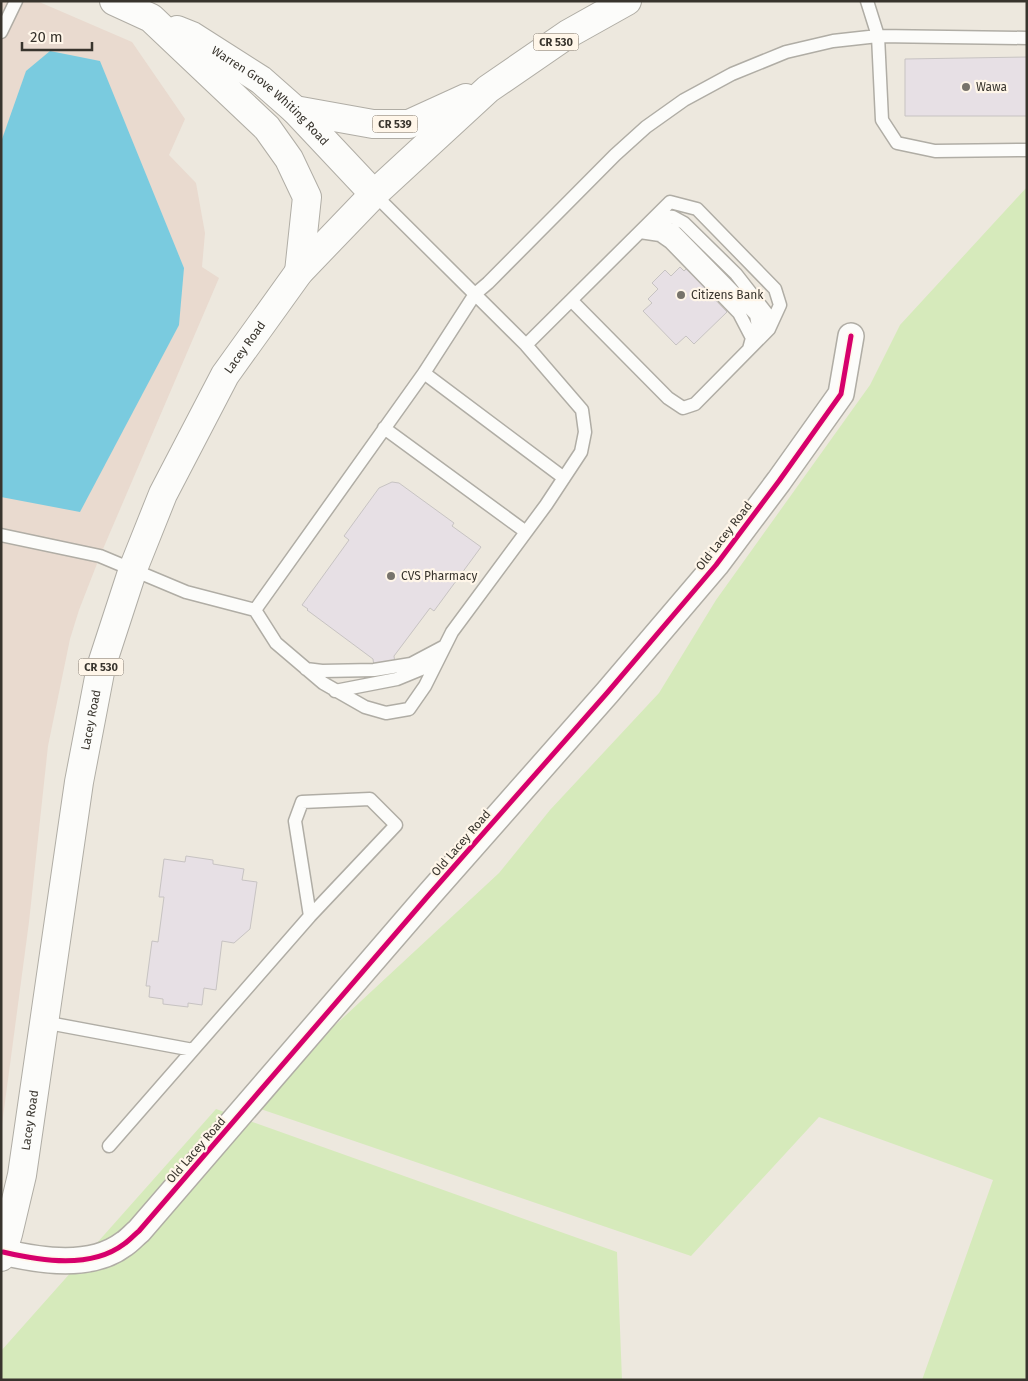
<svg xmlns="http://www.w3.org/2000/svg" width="1028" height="1381" viewBox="0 0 1028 1381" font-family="'Fira Sans',sans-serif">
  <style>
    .commercial { fill: #e9dacf }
    .green { fill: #d6eabb }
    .water { fill: #7acbdf }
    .building { fill: #e7e0e5; stroke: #c7c3c2 }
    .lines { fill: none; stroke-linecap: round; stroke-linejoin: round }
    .service-casing { stroke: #b0ada5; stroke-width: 15 }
    .minor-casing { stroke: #b0ada5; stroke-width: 28 }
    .primary-casing { stroke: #b0ada5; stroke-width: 30 }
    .service { stroke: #fcfcfa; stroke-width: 12 }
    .minor { stroke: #fcfcfa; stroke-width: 25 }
    .primary { stroke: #fcfcfa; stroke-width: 28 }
    .cycleway-casing { stroke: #fff6e9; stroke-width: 8 }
    .cycleway { stroke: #d6006c; stroke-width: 5 }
    .poi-dot { fill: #77736b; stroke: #fff6e9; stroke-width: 2 }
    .labels { text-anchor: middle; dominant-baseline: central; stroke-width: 4.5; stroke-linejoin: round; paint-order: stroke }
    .shield { fill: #fff6e9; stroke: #746e65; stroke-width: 1 }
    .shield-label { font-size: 11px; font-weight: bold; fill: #38342d }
    .poi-label { font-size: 12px; fill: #38342d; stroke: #fff6e9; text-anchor: start }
    .street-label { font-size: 12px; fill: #38342d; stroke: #fff6e9 }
  </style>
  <rect width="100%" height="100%" fill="#ede8de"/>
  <path class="commercial" d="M1,1H37L132,42L185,119L169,155L196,183L205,233L202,267L219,278L100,556L79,610L70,639L48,746L29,922L1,1132Z"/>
  <path class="green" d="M1027,187V1380H922L993,1180L819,1117L691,1256L249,1105L499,873L550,810L659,693L716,600L870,385L900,325Z
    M216,1109L617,1252L622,1380H1V1351Z"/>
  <path class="water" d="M50,51L100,61L184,268L179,325L80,512L1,497V142L26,71Z"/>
  <path class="building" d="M1027,57V116H905V59Z
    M712,244L732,265L706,290L727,312L694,344L686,336L676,345L643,311L652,303L648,299L658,289L652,283L665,270L671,276L680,267L684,271Z
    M392,482L399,483L454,523L452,526L481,547L434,611L430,608L394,656L397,679L376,682L373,659L307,610L308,609L302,605L349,540L344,536L379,488Z
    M186,856L213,860V864L244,869L242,880L257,882L250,929L234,943L222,941L216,990L204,988L202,1005L188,1003V1007L163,1004V999L149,997L150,986H146L152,941L158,942L164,897H159L164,859L185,862Z"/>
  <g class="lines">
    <defs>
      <path id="service" d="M867,1L878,36L882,120L897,143L935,151L1027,150
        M1,32L16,1
        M657,215L673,217L684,223L736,274L768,315L769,329
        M649,223L659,224L674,231L722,280L756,315L760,338
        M640,232L660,235L670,242L739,313L752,338L749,349
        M526,345L670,202L697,209L775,289L780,305L769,329L695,404L683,408L668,398L572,301
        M424,373L564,478
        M384,428L526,532
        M1,535L100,556L186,592L255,610L276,643L323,683L365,707L386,713L409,709L425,686L452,632L546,505L581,452L585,432L582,410L526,345L374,194
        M255,610L424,373L475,294L488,283L615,155L646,127L684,100L732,74L786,52L833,41L878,36L1027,38
        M306,669L322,671L374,670L411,664L445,646
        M335,691L397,679L436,663
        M43,1022L193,1050
        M109,1146L310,916L396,825L370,799L302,802L295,821L310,916"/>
      <path id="minor" d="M3,1252C41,1261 91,1269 124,1244C130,1240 134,1235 139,1231L428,896L607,693L716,565L779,481L841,394L851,336"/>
      <g id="primary">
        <path d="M114,1L151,18L267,128L289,159L307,197L299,272"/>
        <path id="s1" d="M177,30L192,36L261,80L295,110L374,194"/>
        <path d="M295,110L373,124H409L466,98"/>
        <path id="s2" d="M1,1257L8,1234L22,1175L79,782L101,667L133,569L163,494L225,375L299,272L374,194L488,89L568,34L627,1"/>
      </g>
    </defs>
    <use href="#service" class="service-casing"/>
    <use href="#minor" class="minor-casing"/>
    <use href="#primary" class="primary-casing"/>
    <use href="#service" class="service"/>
    <use href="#minor" class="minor"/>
    <use href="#primary" class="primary"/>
    <defs>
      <path id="cycleway" d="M3,1252C41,1261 91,1269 124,1244C130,1240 134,1235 139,1231L428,896L607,693L716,565L779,481L841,394L851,336"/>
    </defs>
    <use href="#cycleway" class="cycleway-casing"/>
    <use href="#cycleway" class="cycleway"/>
  </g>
  <g class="poi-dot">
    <circle cx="966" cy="87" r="5"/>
    <circle cx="681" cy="295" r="5"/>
    <circle cx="391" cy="576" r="5"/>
  </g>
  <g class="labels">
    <g class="shield">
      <rect x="533.5" y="33.5" width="45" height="17" rx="4"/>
      <rect x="372.5" y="115.5" width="45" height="17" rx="4"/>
      <rect x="78.5" y="658.5" width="45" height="17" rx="4"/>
    </g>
    <g class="shield-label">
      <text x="556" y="42">CR 530</text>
      <text x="395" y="124">CR 539</text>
      <text x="101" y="667">CR 530</text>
    </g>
    <g class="poi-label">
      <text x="976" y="87">Wawa</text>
      <text x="691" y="295">Citizens Bank</text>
      <text x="401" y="576">CVS Pharmacy</text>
    </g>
    <g class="street-label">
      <text stroke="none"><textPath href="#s1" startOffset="115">Warren Grove Whiting Road</textPath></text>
      <text stroke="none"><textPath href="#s2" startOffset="951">Lacey Road</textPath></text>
      <text transform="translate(724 536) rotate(-52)">Old Lacey Road</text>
      <text stroke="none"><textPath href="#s2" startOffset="545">Lacey Road</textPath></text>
      <text transform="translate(461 843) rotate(-49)">Old Lacey Road</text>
      <text stroke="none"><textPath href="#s2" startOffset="140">Lacey Road</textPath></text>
      <text transform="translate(196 1150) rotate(-49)">Old Lacey Road</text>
    </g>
  </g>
  <rect width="1028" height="1381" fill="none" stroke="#38342d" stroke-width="5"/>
  <path d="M22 42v8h70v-8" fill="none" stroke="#38342d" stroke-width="2.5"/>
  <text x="30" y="42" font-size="15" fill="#38342d" stroke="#fff6e9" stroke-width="4" paint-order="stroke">20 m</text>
</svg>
